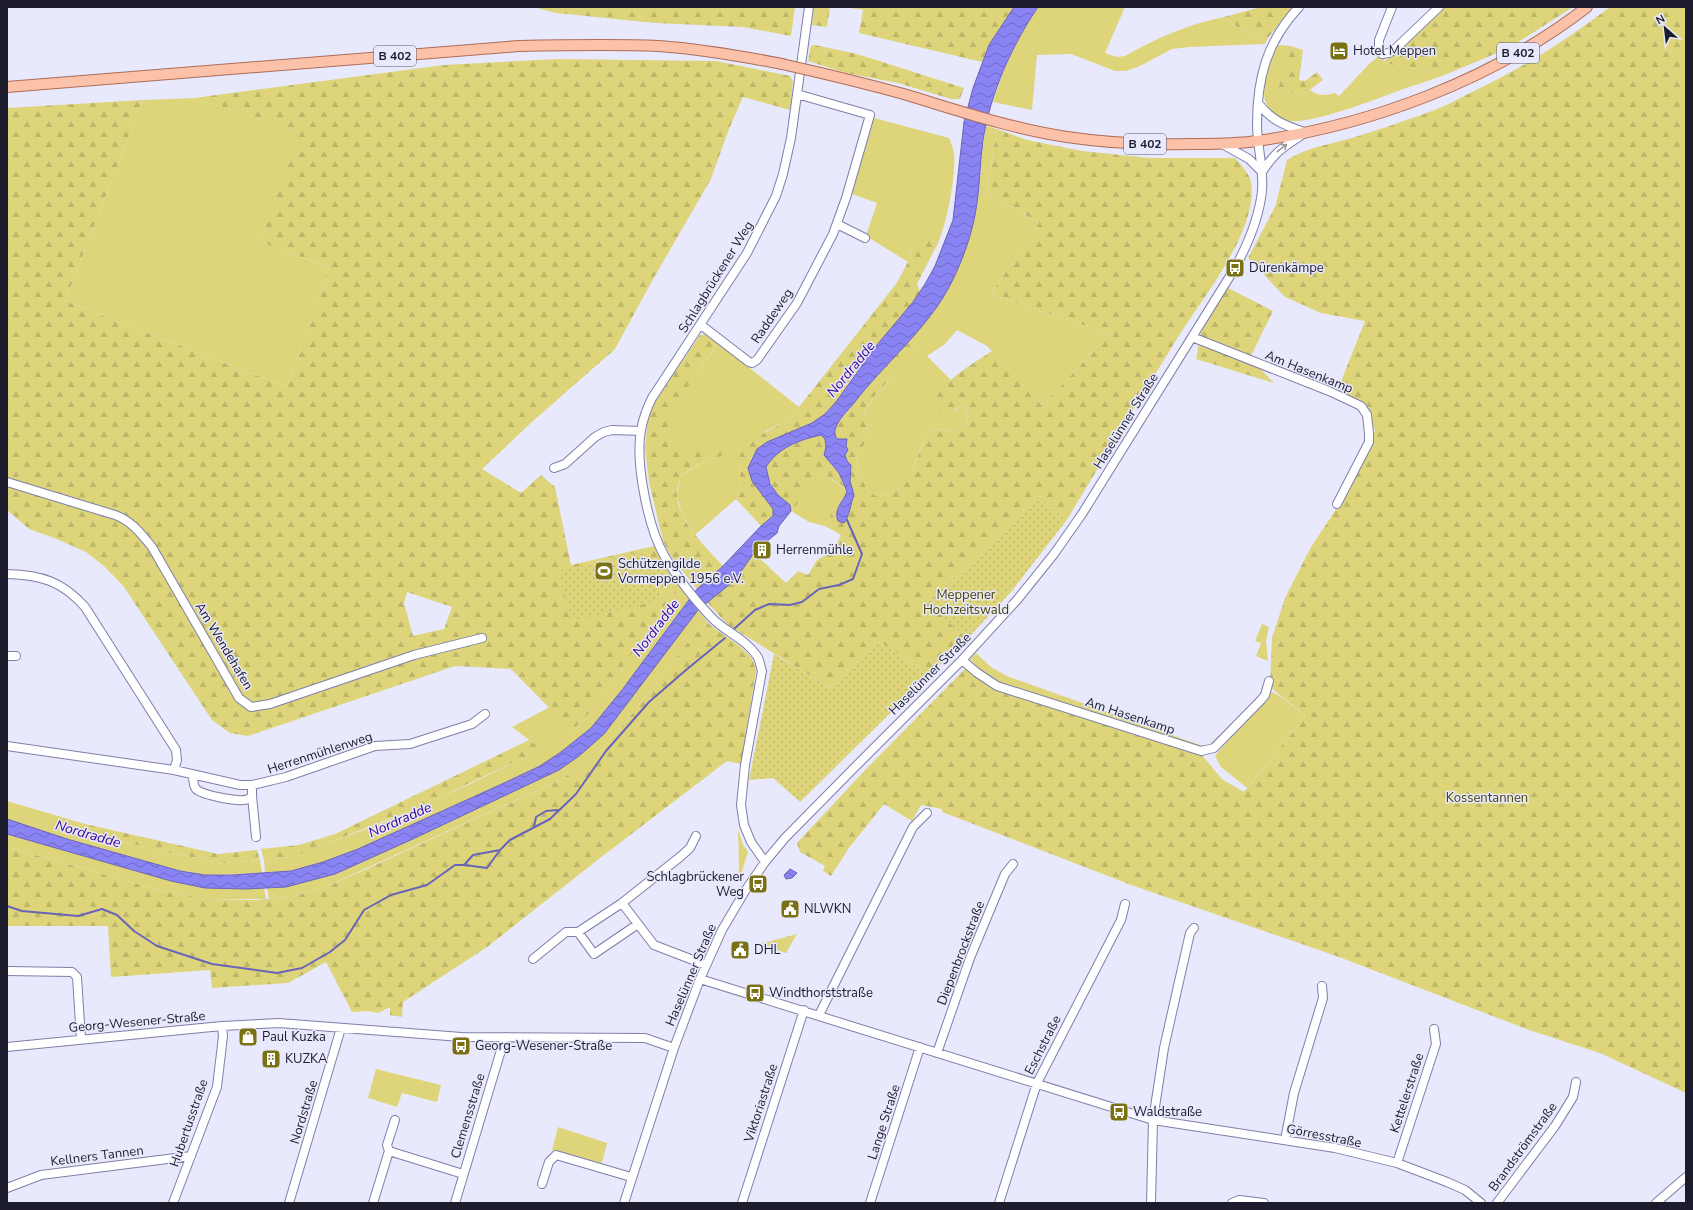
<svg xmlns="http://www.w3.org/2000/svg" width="1693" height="1210" viewBox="0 0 1693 1210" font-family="'Nunito Sans',sans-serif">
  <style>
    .green { fill: #ded57b }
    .forest { fill: url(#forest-firs); fill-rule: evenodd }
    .park { fill: url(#park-dots) }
    .water { fill: url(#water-waves); stroke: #6964b8 }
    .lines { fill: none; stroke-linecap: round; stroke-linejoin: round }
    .stream { stroke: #6964b8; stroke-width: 2 }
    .minor-casing { stroke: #7e7fa9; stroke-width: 10 }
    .major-casing { stroke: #ac6d58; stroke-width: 12 }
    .minor { stroke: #fff; stroke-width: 8 }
    .major { stroke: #fcc1a9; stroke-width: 10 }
    .major-bridge-casing { stroke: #ac6d58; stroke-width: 12; stroke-linecap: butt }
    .major-bridge { stroke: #fcc1a9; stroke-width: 10 }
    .oneway { stroke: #9999a0 }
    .labels { text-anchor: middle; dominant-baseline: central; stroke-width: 3; stroke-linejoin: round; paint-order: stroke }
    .shield { fill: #e8e9fc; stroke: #595a6b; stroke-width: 1 }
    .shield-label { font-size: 12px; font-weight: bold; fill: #1c1c2d }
    .poi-label { font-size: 13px; fill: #1c1c2d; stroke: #e8e9fc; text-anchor: start }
    .street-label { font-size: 13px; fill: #1c1c2d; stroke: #e8e9fc }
    .park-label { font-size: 13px; fill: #484203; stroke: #e8e9fc }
    .water-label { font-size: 14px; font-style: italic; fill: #330091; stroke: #e8e9fc }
  </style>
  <defs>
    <pattern id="forest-firs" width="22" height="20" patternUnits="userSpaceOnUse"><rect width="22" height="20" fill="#ded57b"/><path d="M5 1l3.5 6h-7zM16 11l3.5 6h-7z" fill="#beb66b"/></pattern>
    <pattern id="park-dots" width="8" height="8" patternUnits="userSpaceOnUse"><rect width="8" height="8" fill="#ded57b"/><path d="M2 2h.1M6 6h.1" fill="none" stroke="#beb66b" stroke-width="1.8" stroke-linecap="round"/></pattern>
    <pattern id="water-waves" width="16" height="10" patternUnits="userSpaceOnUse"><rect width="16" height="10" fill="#8a83f4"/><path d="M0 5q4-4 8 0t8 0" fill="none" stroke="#706ac6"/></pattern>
  </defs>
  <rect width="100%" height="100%" fill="#e8e9fc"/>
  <path class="green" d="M1038,7H1125L1105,53L1117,57L1125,56C1157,38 1188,24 1224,17L1242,30L1268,38L1265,44L1190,47L1172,49L1140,66L1126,71H1115L1071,54L1037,55L1032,110L993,102C1003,68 1018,37 1038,7Z
    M1279,45L1291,46L1279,90L1303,95L1310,90C1318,96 1325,96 1335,93L1339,96L1369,64L1379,56H1385V58L1383,63L1430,71H1454C1438,78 1422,83 1406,88C1381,97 1306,128 1283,120C1272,116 1264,104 1264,93C1263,78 1269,55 1279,45Z
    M194,98L299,132L260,242L329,267L287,387L65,301L143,100Z
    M874,118L949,138C951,143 953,148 954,153C956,176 947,223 938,243L926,237L912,248L908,262L866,236L877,203L852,194Z
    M986,126L997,129L986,195L1014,208L1039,223L991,294L1110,334L1042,406L987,346L957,330L945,344L927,356L951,380L938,395L954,411L962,404C966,409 968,414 967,420C966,424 964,425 962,428C951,438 944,426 933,430C920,436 916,470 908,481C902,488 892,492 884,495C875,498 868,493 865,485C860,473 852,463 859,451C861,448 865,445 866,441C870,432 863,421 865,412C868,400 908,360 918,349L908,340C946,297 966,262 977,205C981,179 981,152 986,126Z
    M718,343L799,407L784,422L766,431L739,457L740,489L736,499L695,535L682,514L677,496L680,477C693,467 707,460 723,455L670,452C669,440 669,427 673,415C682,389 703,366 718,343Z
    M824,474L844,488L825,526L809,522L791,511Z
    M681,589L689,599L622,690L591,728L561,752L540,766L502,784L358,849L323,862L291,871L265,873L264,860L290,857L377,825L472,783L541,749L512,727L550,707L572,731L596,706L669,599Z
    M698,610L708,623L695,633L621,728L600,751L580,767L560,780L325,887L291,897L269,899L267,888L286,887L415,838L559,770L579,756L604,734Z
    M1262,624L1269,627L1266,641L1268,661L1256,656L1261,643L1255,641Z
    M976,653L991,667L1007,676L1200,745H1209L1249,707L1255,699L1259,701L1209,747L1200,748L999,684L979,669L970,659Z
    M1270,691L1280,696L1306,716L1247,788L1221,767L1215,756Z
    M7,801L85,824L84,832L169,853L208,860L215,864L260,860L262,873L205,875L180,871L67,839L7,819Z
    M738,829L743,845L748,852L740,878L738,877L739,867Z
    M7,834L171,881L205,888H264L266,899H206L163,891L7,847Z
    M376,1069L441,1085L437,1102L402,1093L397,1107L368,1098Z
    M558,1127L607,1143L601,1166L552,1150Z"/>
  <path class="forest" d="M533,7H795L791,36L743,27L655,23L556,13Z
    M814,7H830L827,27L812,25Z
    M845,7H1014L989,45L982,62L859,33L863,10Z
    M1261,7L1291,8L1268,38L1242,30L1224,17Z
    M1442,7H1573L1509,48L1454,71H1430L1382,63L1394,54Z
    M1610,7H1686V1093L1600,1053L1529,1030L1339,957L1134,886L942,812V809L921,805L912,821L884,804L849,848L831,876L823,871L825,866L800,852L797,843L865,770L965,669L996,688L1201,754L1222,779L1244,792L1306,716L1270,687L1272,638L1285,598L1311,547L1337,508L1372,440L1375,431L1367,406L1338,389L1365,321L1321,313L1285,297L1248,258L1275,207L1287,160C1307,147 1332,144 1355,137C1377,130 1399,123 1421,115C1439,109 1457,100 1474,91C1522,68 1567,40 1610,7Z
    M815,45L857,54L964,88L960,99H951L898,83L846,73L808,61L811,46Z
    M1291,46L1303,50L1299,80L1305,81L1317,72L1323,80L1303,95L1278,90Z
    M557,59L716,61L790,76L793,82L790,110L743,97L729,129L711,179L652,281L615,349L533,421L482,469L521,493L541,475L555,487L571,565L654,546L661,560L651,566L662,600L658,583L670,574L681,589L669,599L596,706L572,731L511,669L455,666L248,736L230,733L212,720L124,587L104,566L86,552L57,539L29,529L7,510V108L143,100L65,301L287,387L329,267L260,242L298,132L194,98L444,65ZM407,592L452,607L444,629L413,636L404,603Z
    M997,129L1027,140L1082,151L1150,158H1235C1249,174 1254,179 1251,201C1245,246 1204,296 1180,334C1141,396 1104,459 1066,521L1039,496L979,556L927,602L967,639L928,676L879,641L830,688L728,625L707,602L735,579L754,553L786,583L798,571L808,575L817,560L833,551L841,535L825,526L844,487L824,474L791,511L790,505C777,496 768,483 766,467C779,447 799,440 821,435L825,439L831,465L839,473L847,491C844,502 833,509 839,521L848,512L854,495L850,481L851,465L847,461L845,455L848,450L841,440L837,439L835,435L836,427L839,422L860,395L908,340L918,349C908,360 868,400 865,411C863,421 870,432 866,441C865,445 861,448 859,451C852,463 860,473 865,485C868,493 875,498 884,495C892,492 902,488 907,481C917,470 920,436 933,430C943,426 951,438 961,428C964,425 966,424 967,421C968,414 967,409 962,404C951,413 939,421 934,402C946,378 971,365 992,351L1042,406L1110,334L991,294L1039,223L1014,208L986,195Z
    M926,237L938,243L917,284L920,292C900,321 876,346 855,374C845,387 838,402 826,413C805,434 767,432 751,459L764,496L773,509V516L761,526L736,499L740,489L739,457L748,442L784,422L799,407L896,284L908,262L912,248L919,238Z
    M1228,288L1273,311L1250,358L1274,383L1196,359L1201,332Z
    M707,334L718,343C695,376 665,410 670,452L723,448L724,455C707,460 693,466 680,477C679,483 676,490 677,496C679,522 707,548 723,566L697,589L670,555L663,541L649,482L645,449L648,418L656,400L700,335Z
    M708,623C719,633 745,647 752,659C754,663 755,667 756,671L741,764L727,761L600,858L487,947L403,1002L402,1017L390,1015V1007L378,1013L368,1011L352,1012L326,962L288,983L212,988L210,970L111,977L108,926H7V847L163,891L206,899L256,900L291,897L325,887L362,871L560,780L580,767L600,751L621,728L695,633Z
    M529,740L542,749L419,807L303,853L290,857L264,860L261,849L299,845L335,834Z
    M85,824L218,854L257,850L260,860L215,864L208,860L169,853L84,832Z
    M797,934L786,953L759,944Z"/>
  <path class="park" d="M1039,496L1066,521L1011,592L967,639L927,602L979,556Z
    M643,551L651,566L661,560L670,574L658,583L662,600L571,621L559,571Z
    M879,641L928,676L800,802L773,778L749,780L774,654L830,688Z"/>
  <path class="water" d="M1014,7H1038C1011,47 991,92 983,140C980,161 980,182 977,203C973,233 962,263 948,289C925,331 883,365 854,403C848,410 839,419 836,427C834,432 835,435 837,439H847L846,446L848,450L845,455L847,461L851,465L850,481L854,495C851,502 849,518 844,523L838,521C833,509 844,502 847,491L839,473L824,455L826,447L825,439L821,435C799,440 779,447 766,467L770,484L778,495L790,505L791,511L779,526L777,533L765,543L762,540L752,551L754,553L735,580L698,610L604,734L579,756L559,770L415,838L335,874L286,887L246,889L205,888L171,881L7,834V819L67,839L180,871L205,875H232L291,871L323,862L358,849L502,784L540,766L561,752L591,728L622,690L697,589L723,566L761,526L773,516V509L752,481L748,468L757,449L767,442L812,423L825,414L836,402L876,346L913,302L925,284L935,266L953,220L964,122L973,88L989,45Z
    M790,869L797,873L792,878L786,879L784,875Z"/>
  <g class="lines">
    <path class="stream" d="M734,629L755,610L769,604L790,605L802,602L819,589L839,585L853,579L862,554L847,520
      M534,827L536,817L546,811L558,810
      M465,865L487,868L500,850
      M7,906L22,911L78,916L102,909L117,915L134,931L157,946L212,964L277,973L302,968L330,952L345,940L364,910L391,895L427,885L455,865H464L473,855L500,850L510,840L550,819L576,794L606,751L649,702L686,670L725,638"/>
    <defs>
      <path id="minor" d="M1392,7L1379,40V51L1382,54L1389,53L1396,48L1439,7
        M1258,103C1272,121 1284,125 1304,132
        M1222,144L1249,159L1262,172
        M1262,172C1276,151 1282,148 1303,134
        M837,224L865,238
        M701,325L749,362L752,363L757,360L797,303L833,234L846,198L870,115L797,94
        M1192,337L1329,391L1361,406L1367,415L1369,433V442L1337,504
        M554,468L565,464L595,437L604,432L612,430L641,431
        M7,482L115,515C132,521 141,534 152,547L239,698L251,707L270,704L414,655L482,638
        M7,574C41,575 62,581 85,607L176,750L177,760L174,770
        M7,656H16
        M962,660L976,672L997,686L1201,751L1214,748L1261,700L1265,695L1269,681
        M7,746L174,770L240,785H252L286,777L375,746L410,744L472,724L485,714
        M193,775C193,780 193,785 196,789C202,795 240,803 248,799C249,799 251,797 252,796V785
        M252,796L256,837
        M765,862L751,842L744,825L741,805L745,765L762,671C760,666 760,660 757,656C746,639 725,632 711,617C695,600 677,577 665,557C648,528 635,463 641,430C643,419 647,408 652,398L747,253L776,196L783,174L791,138L809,7
        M622,903L654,945L706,965
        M578,932L594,954L638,924
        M533,959L566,932H578L622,903L680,857L690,848L696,836
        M7,971L72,972L77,977L81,1039
        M700,979L1153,1120L1335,1148L1397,1163L1447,1182L1465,1190L1481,1203
        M819,1015L913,827L927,813
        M7,1047L222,1026L279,1023L461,1037L645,1038L674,1048
        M937,1053L970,958L1005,874L1013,864
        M1285,1140L1294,1093L1323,998L1322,986
        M389,1151L463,1174
        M1397,1163L1436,1044L1434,1029
        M542,1184L549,1162L556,1155L631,1177
        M7,1188L41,1175L191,1156
        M173,1203L217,1087L223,1036L222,1026
        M289,1203L341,1028
        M373,1203L389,1151L387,1145L395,1120
        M455,1203L505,1037
        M624,1203L674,1048L700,979L722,930L745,891L765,862L785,838L852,770L962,660L1017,600L1054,554L1082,514L1235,268C1248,244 1259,219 1262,191C1264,169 1257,146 1257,124C1257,78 1267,41 1299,7
        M742,1203L804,1010
        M870,1203L920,1047
        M999,1203L1037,1083L1121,920L1125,904
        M1151,1203L1153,1120L1164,1048L1190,933L1194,928
        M1232,1203L1239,1200L1264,1203
        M1497,1203L1555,1126L1573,1097L1576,1082
        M1656,1203L1686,1177"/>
      <path id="major" d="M821,73C850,80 879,87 907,95C960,111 1013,129 1067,137C1107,143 1148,145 1188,144C1209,144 1229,144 1249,142C1367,127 1493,80 1587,7
        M7,87L519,46C565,45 612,44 659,46C700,49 741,56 782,64"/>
    </defs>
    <use href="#minor" class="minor-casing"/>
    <use href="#major" class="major-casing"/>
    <use href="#minor" class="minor"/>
    <use href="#major" class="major"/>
    <defs>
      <path id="major-bridge" d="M782,64L821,73"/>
    </defs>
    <use href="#major-bridge" class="major-bridge-casing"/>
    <use href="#major-bridge" class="major-bridge"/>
  </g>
  <defs><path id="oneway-shaft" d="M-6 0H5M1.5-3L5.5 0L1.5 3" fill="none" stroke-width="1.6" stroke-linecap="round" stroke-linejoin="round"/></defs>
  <use class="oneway" href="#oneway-shaft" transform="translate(1282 148) rotate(-38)"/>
  <defs>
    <symbol id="hotel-square" viewBox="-11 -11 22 22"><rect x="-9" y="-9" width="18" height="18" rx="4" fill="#7a7112" stroke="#e8e9fc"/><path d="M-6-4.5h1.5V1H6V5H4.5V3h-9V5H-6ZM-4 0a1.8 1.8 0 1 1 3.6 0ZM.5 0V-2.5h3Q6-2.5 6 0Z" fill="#fff"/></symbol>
    <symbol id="bus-square" viewBox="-11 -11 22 22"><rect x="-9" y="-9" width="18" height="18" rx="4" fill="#7a7112" stroke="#e8e9fc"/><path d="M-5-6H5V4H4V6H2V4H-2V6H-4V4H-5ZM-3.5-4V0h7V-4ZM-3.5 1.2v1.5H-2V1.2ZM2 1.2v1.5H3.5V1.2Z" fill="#fff"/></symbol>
    <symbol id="building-square" viewBox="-11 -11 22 22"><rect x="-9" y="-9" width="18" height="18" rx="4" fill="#7a7112" stroke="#e8e9fc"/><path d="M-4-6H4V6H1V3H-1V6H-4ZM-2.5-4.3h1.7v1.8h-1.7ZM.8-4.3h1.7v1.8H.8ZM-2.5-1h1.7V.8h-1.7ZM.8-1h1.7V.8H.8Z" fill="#fff"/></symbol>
    <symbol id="stadium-square" viewBox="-11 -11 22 22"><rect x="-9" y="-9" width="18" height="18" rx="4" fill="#7a7112" stroke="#e8e9fc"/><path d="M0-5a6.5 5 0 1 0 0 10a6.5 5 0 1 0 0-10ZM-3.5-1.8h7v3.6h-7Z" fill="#fff"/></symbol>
    <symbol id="civic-square" viewBox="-11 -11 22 22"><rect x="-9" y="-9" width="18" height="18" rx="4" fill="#7a7112" stroke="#e8e9fc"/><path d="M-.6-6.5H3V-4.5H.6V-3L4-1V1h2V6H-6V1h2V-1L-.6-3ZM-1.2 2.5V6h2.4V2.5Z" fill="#fff"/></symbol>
    <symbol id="shop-square" viewBox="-11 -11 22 22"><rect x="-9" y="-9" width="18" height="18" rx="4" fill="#7a7112" stroke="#e8e9fc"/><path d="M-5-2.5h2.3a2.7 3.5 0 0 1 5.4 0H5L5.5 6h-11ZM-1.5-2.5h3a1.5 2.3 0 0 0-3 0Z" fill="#fff"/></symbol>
  </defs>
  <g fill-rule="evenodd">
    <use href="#hotel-square" x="1328" y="40" width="22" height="22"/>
    <use href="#bus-square" x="1224" y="257" width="22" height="22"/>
    <use href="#building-square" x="751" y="539" width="22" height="22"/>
    <use href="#stadium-square" x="593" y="560" width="22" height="22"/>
    <use href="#bus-square" x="747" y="873" width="22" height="22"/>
    <use href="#civic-square" x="779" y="898" width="22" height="22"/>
    <use href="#civic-square" x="729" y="939" width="22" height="22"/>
    <use href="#bus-square" x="744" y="982" width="22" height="22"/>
    <use href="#shop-square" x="237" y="1026" width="22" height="22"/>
    <use href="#bus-square" x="450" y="1035" width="22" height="22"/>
    <use href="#building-square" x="260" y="1048" width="22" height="22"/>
    <use href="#bus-square" x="1108" y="1101" width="22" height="22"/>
  </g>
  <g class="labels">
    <g class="shield">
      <rect x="1497" y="43" width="42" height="20" rx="3"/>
      <rect x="374" y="46" width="42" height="20" rx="3"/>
      <rect x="1124" y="134" width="42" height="20" rx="3"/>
    </g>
    <g class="shield-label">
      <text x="1518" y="53">B 402</text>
      <text x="395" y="56">B 402</text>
      <text x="1145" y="144">B 402</text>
    </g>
    <g class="poi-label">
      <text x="1353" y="51">Hotel Meppen</text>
      <text x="1249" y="268">Dürenkämpe</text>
      <text x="776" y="550">Herrenmühle</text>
      <text x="618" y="564">Schützengilde<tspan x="618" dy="15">Vormeppen 1956 e.V.</tspan></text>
      <text x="744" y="877" text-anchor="end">Schlagbrückener<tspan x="744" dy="15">Weg</tspan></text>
      <text x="804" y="909">NLWKN</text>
      <text x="754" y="950">DHL</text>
      <text x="769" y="993">Windthorststraße</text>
      <text x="262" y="1037">Paul Kuzka</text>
      <text x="475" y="1046">Georg-Wesener-Straße</text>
      <text x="285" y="1059">KUZKA</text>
      <text x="1133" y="1112">Waldstraße</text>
    </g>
    <g class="street-label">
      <text transform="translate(716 277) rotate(-58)">Schlagbrückener Weg</text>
      <text transform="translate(772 316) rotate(-56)">Raddeweg</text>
      <text transform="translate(1309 372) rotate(22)">Am Hasenkamp</text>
      <text transform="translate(1126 421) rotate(-58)">Haselünner Straße</text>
      <text transform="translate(224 646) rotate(59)">Am Wendehafen</text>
      <text transform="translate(930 674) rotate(-45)">Haselünner Straße</text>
      <text transform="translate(1130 716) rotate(18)">Am Hasenkamp</text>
      <text transform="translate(320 753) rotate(-18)">Herrenmühlenweg</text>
      <text transform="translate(961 953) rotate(-69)">Diepenbrockstraße</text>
      <text transform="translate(691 975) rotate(-67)">Haselünner Straße</text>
      <text transform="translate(137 1022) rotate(-5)">Georg-Wesener-Straße</text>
      <text transform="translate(1043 1045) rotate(-63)">Eschstraße</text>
      <text transform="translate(1407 1093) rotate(-72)">Kettelerstraße</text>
      <text transform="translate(761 1103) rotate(-72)">Viktoriastraße</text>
      <text transform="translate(304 1112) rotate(-73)">Nordstraße</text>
      <text transform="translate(468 1116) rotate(-73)">Clemensstraße</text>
      <text transform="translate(884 1122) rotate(-72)">Lange Straße</text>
      <text transform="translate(189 1123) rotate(-71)">Hubertusstraße</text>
      <text transform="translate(1324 1136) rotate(11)">Görresstraße</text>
      <text transform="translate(1523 1147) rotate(-54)">Brandströmstraße</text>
      <text transform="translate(97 1156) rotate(-7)">Kellners Tannen</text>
    </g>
    <g class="park-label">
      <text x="966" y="595">Meppener<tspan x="966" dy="15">Hochzeitswald</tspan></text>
      <text x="1487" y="798">Kossentannen</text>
    </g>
    <g class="water-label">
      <text transform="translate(851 369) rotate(-51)">Nordradde</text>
      <text transform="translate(656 628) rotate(-53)">Nordradde</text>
      <text transform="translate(400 820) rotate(-24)">Nordradde</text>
      <text transform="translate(88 834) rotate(16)">Nordradde</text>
    </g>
  </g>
  <rect width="1693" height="1210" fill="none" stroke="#1c1c2d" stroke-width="16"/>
  <g transform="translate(1665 28) rotate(332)" stroke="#e8e9fc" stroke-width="3" paint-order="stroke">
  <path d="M0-3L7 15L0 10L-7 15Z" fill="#1c1c2d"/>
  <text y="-6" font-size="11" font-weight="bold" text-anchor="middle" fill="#1c1c2d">N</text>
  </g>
</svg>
